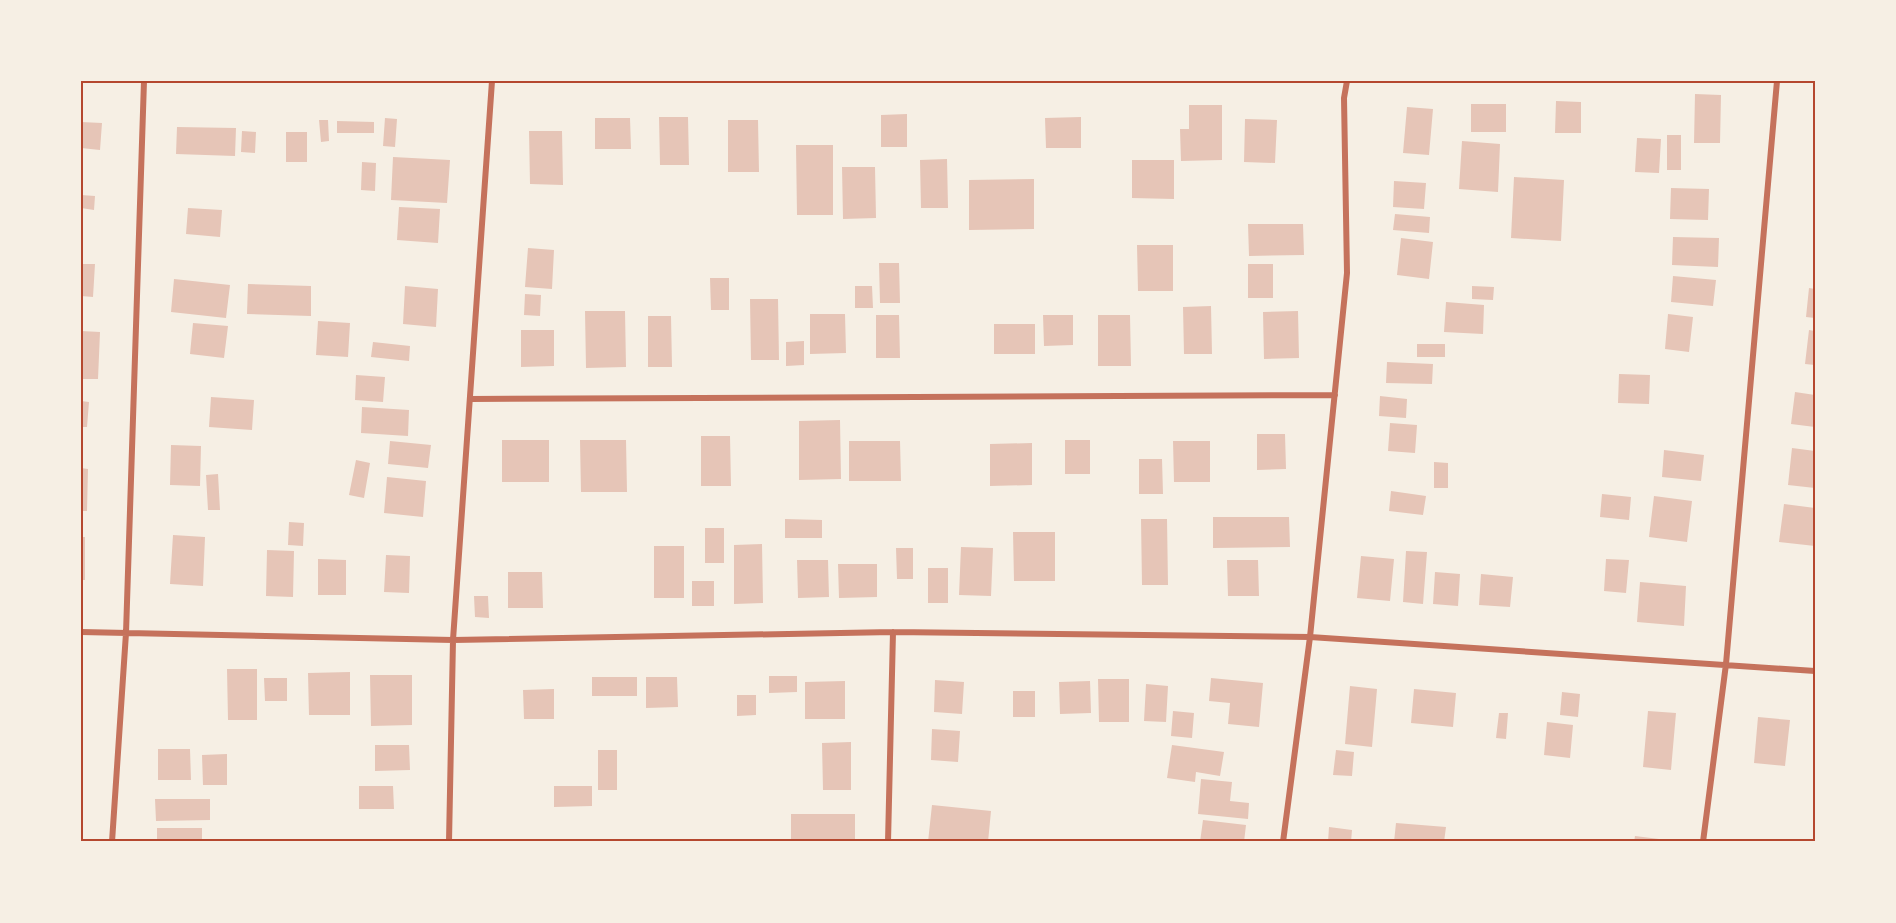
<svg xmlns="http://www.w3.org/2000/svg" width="1896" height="923" viewBox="0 0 1896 923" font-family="Arial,sans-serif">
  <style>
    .building { fill: #e6c5b7 }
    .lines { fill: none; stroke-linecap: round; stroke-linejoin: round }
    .minor { stroke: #c5725c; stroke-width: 6 }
    .neatline { fill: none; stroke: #b5482f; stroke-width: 2 }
  </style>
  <rect width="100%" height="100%" fill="#f6efe4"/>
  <path class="building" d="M1695,94L1721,95L1720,143H1694Z
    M1556,101L1581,102V133H1555Z
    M1471,104H1506V132H1471Z
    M1189,105H1222V160L1181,161L1180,129H1189Z
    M1407,107L1433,109L1429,155L1403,153Z
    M907,114V147H881V115Z
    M659,117H688L689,165H660Z
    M1081,117V148H1046L1045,118Z
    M385,118L397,119L395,147L383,146Z
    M595,118H630L631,149H595Z
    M1245,119L1277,120L1275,163L1244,162Z
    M319,120H328L329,141L321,142Z
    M728,120H758L759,172H728Z
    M337,121L374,122V133H337Z
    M81,122L102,123L100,150L81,148Z
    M177,127L236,128L235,156L176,154Z
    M242,131L256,132L255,153L241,152Z
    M529,131H562L563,185L530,184Z
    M286,132H307V162H286Z
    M1667,135H1681V170H1667Z
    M1637,138L1661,139L1659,173L1635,172Z
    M1462,141L1500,144L1498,192L1459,189Z
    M796,145H833V215H797Z
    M393,157L450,160L447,203L391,200Z
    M947,159L948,208H921L920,160Z
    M1132,160H1174V199L1132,198Z
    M362,162L376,163L375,191L361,190Z
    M842,167H875L876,218L843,219Z
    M1514,177L1564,180L1561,241L1511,238Z
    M1034,179V229L969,230V180Z
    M1394,181L1426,183L1424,209L1393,207Z
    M1671,188L1709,189L1708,220L1670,219Z
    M81,195L95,196L94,210L81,208Z
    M399,207L440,209L438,243L397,240Z
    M188,208L222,210L220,237L186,234Z
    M1395,214L1430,217L1429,233L1393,230Z
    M1248,224H1303L1304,255L1249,256Z
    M1673,237L1719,238L1718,267L1672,265Z
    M1401,238L1433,242L1429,279L1397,275Z
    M1137,245H1173V291H1138Z
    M528,248L554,250L552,289L525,287Z
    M879,263H899L900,303H880Z
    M81,264H95L93,297L81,296Z
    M1248,264H1273V298H1248Z
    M1673,276L1716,280L1713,306L1671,302Z
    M710,278H729V310H711Z
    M174,279L230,285L226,318L171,312Z
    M248,284L311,286V316L247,314Z
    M405,286L438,289L436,327L403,324Z
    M855,286H872L873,308H855Z
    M1472,286L1494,287L1493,300L1472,299Z
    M1809,288L1815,289V318L1806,317Z
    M525,294L541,295L540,316L524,315Z
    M750,299H778L779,360H751Z
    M1446,302L1484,305L1483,334L1444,332Z
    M1211,306L1212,354H1184L1183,307Z
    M585,311H625L626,367L586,368Z
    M1298,311L1299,358L1264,359L1263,312Z
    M810,314H845L846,353L810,354Z
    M1668,314L1693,317L1689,352L1665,349Z
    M876,315H899L900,358H876Z
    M1043,315H1073V345L1044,346Z
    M1098,315H1130L1131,366H1098Z
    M648,316H671L672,367H648Z
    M318,321L350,323L348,357L316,355Z
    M193,323L228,326L224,358L190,354Z
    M994,324H1035V354H994Z
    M521,330H554V366L521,367Z
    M1809,330L1815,331V365L1805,364Z
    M81,331L100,332L98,379H81Z
    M804,341V365L786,366V342Z
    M373,342L410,346L409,361L371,357Z
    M1417,344H1445V357H1417Z
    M1387,362L1433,364L1432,384L1386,383Z
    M1619,374L1650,375L1649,404L1618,403Z
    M356,375L385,377L383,402L355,400Z
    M1795,392L1815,395V427L1791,424Z
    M1380,396L1407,399L1406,418L1379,416Z
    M211,397L254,400L252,430L209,427Z
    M81,401L89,402L87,427H81Z
    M362,407L409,410L408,436L361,433Z
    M840,420L841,479L799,480V421Z
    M1390,423L1417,425L1415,453L1388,451Z
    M1257,434H1285L1286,469L1257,470Z
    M701,436H730L731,486H701Z
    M502,440H549V482H502Z
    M580,440H626L627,492H581Z
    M1065,440H1090V474H1065Z
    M390,441L431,445L428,468L388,464Z
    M849,441H900L901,481H849Z
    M1173,441H1210V482H1174Z
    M1032,443V485L990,486V444Z
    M171,445L201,446L200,486L170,485Z
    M1792,448L1815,451V488L1788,485Z
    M1664,450L1704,455L1701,481L1662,477Z
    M1139,459H1162L1163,494H1139Z
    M356,460L370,463L364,498L349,495Z
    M1434,462L1448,463V488H1434Z
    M81,468L88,469L87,511H81Z
    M218,474L220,510H208L206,475Z
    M387,477L426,481L423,517L384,513Z
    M1391,491L1426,496L1423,515L1389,511Z
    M1602,494L1631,497L1629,520L1600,517Z
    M1654,496L1692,501L1687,542L1649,537Z
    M1784,504L1815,508V546L1779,542Z
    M1213,517H1289L1290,547L1213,548Z
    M785,519L822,520V538H785Z
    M1141,519H1167L1168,585H1142Z
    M289,522L304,523L303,546L288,545Z
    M705,528H724V563H705Z
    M1013,532H1055V581H1014Z
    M173,535L205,537L203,586L170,584Z
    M81,537H85V580H81Z
    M762,544L763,603L734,604V545Z
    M654,546H684V598H654Z
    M961,547L993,548L991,596L959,595Z
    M896,548H913V579H897Z
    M267,550L294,551L293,597L266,596Z
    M1406,551L1427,552L1423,604L1403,602Z
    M386,555L410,556L409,593L384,592Z
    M1361,556L1394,559L1390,601L1357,598Z
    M318,559L346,560V595H318Z
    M1606,559L1629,560L1626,593L1604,591Z
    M797,560H828L829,597L798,598Z
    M1227,560H1258L1259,596H1228Z
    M838,564H877V597L839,598Z
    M928,568H948V603H928Z
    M508,572H542L543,608H508Z
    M1435,572L1460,574L1458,606L1433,604Z
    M1481,574L1513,577L1510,607L1479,605Z
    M692,581H714V606H692Z
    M1640,582L1686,586L1684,626L1637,622Z
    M474,596H488L489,618L475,617Z
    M227,669H257V720H228Z
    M350,672V715H309L308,673Z
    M370,675H412V725L371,726Z
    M769,676H797V692L769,693Z
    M592,677H637V696H592Z
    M646,677H677L678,707L646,708Z
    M264,678H287V701H265Z
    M1211,678L1263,683L1259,727L1228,724L1230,703L1209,701Z
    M1098,679H1129V722H1099Z
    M935,680L964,682L962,714L934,712Z
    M845,681V719H805V682Z
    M1090,681L1091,713L1060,714L1059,682Z
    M1146,684L1168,686L1166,722L1144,721Z
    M1350,686L1377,689L1372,747L1345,744Z
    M554,689V719H524L523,690Z
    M1414,689L1456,693L1453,727L1411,723Z
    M1013,691H1035V717H1013Z
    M1562,692L1580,694L1578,717L1560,715Z
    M737,695H756V715L737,716Z
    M1173,711L1194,713L1192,738L1171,736Z
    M1648,711L1676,713L1671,770L1643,767Z
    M1499,713H1508L1506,739L1496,738Z
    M1758,717L1790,720L1785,766L1754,763Z
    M1547,722L1573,725L1570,758L1544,755Z
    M932,729L960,731L958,762L931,760Z
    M851,742V790H823L822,743Z
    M375,745H409L410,770L375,771Z
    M1172,745L1224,752L1220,776L1196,772L1195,782L1167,778Z
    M158,749H190L191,780H158Z
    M598,750H617V790H598Z
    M1336,750L1354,752L1352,776L1333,775Z
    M227,754V785H203L202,755Z
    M1201,779L1232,782L1230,801L1249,803L1248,819L1198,814Z
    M359,786H393L394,809H359Z
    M554,786H592V806L554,807Z
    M155,799H210V820L156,821Z
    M932,805L991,811L988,842H928Z
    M791,814H855V842H791Z
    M1203,820L1246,825L1244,842H1200Z
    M1396,823L1446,827L1444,842H1394Z
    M1329,827L1352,830L1351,842H1328Z
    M157,828H202V842H157Z
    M1635,836L1659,839V842H1634Z"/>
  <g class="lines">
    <path class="minor" d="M470,399L1335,395
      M81,632L453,640L893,632L1310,637L1815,671
      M112,842L126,633L144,81
      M449,842L453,640L492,81
      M888,842L893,632
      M1283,842L1310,637L1347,273L1344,98L1347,81
      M1703,842L1726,664L1777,81"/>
  </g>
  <rect width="1896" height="923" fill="none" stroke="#f6efe4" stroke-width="165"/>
  <rect x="82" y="82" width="1732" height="758" class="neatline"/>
</svg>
